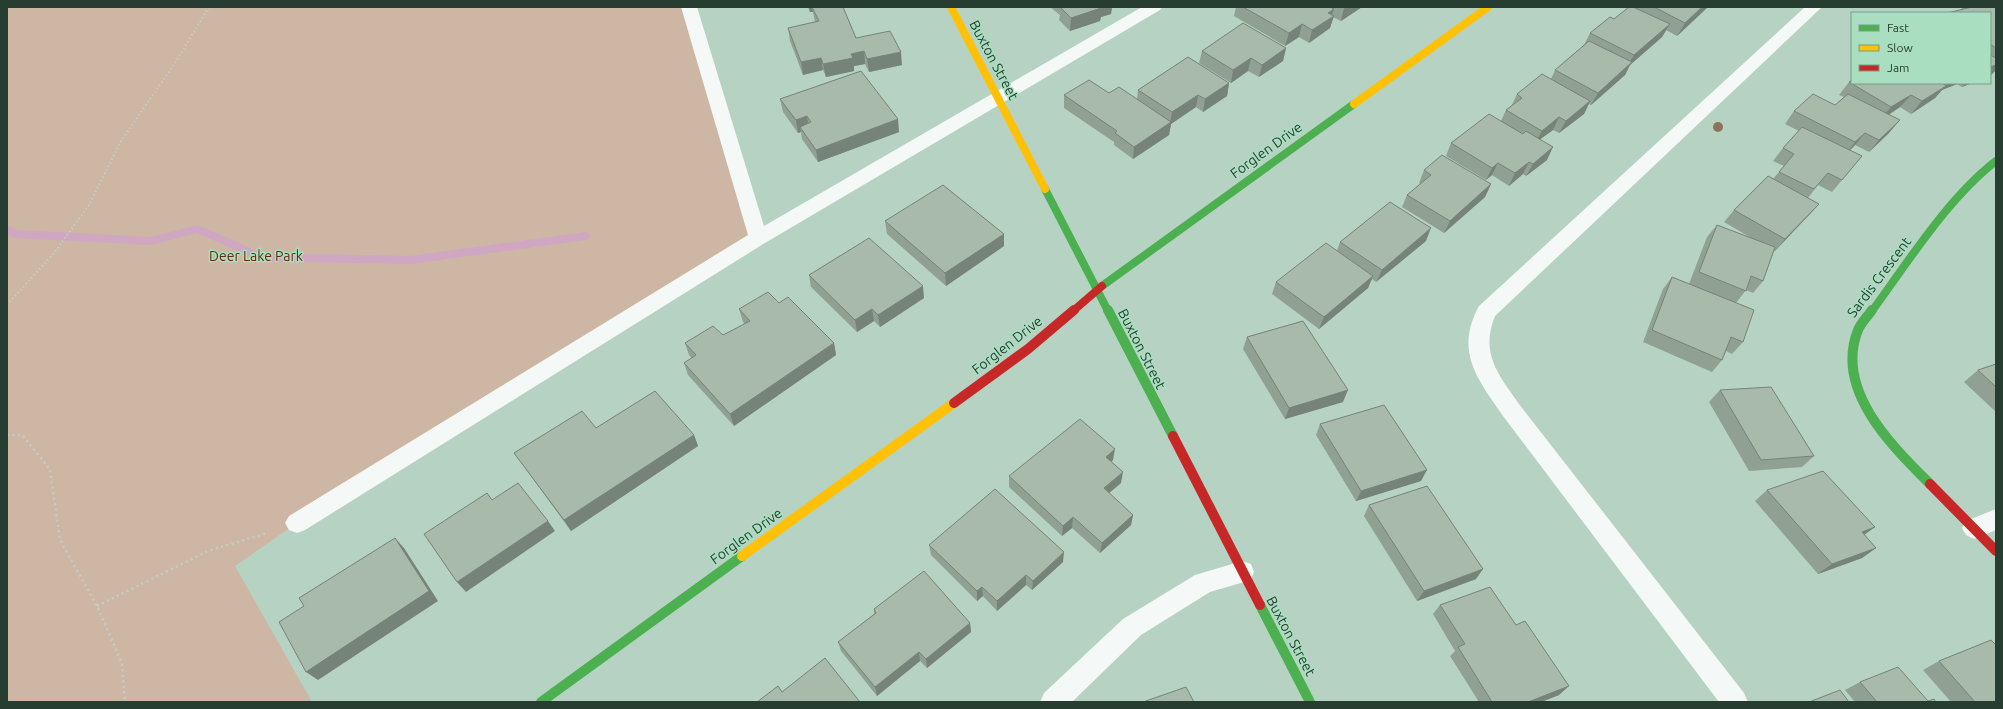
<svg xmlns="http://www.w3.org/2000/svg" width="2003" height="709" viewBox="0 0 2003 709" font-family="Ubuntu,sans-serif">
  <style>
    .green { fill: #cdb6a3 }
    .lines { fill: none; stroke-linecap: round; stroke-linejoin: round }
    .stream { fill: #cfa7c3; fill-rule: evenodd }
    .path-far1 { stroke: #c4cdc8; stroke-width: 2; stroke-dasharray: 1.5 2.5; stroke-linecap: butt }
    .path { stroke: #c4cdc8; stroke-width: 2.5; stroke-dasharray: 2 3.5; stroke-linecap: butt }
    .lane { fill: #f4f8f6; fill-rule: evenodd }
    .fast-far1 { stroke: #4caf50; stroke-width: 8 }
    .fast { stroke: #4caf50; stroke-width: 10 }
    .slow-far1 { stroke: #ffc107; stroke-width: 8 }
    .slow { stroke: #ffc107; stroke-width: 10 }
    .jam-far1 { stroke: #c62828; stroke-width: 8 }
    .jam { stroke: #c62828; stroke-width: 10 }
    .tree { fill: #8d735c }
    .wall { fill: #90a193 }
    .shaded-wall { fill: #768378 }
    .building { fill: #a8bbab; stroke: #768378 }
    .labels { text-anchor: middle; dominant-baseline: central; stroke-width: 3; stroke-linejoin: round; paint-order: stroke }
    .street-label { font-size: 14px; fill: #273d31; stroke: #a9dfc0 }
    .park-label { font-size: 14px; fill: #6c2609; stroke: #a9dfc0 }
  </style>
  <rect width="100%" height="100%" fill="#b6d2c2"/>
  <path class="green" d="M7,7H689L758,238L297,523L235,566L312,702H7Z"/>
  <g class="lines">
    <path class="stream" d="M7,225L17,230L151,237L198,225L262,253L410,256L586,232L591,236L586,240L410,264L261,261L197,233L151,245L15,238L7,234Z"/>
    <path class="path-far1" d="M7,305L54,253L89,205L121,141L175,63L209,7"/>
    <path class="path" d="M7,435H22L50,469L60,540L97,606L122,663L125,702
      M97,606L208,551L267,533"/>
    <path class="lane" d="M681,7H697L764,226L1142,7H1162L1160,10L765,243L305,530L297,533L289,530L285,523L289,516L748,235Z
      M1805,7H1822L1495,316C1480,353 1498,374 1519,404L1744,693L1748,702H1719L1503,416C1478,379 1454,352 1479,306Z
      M1996,509V530L1974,539L1966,535L1962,528L1966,521Z
      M1242,561L1251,564L1254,572L1251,580L1210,592L1141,635L1072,702H1040L1044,693L1123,619L1195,575Z"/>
    <path class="fast-far1" d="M1045,189L1108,311
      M1102,286L1354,104
      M1872,311C1908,262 1948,198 1996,161"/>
    <path class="fast" d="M1108,310L1173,436
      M1872,310C1868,316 1861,323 1858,330C1834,390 1892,446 1930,484
      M1260,605L1310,702
      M541,702L742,556"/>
    <path class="slow-far1" d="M951,7L1045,189
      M1354,104L1488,7"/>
    <path class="slow" d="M742,556L954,403"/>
    <path class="jam-far1" d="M1073,311L1102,286"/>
    <path class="jam" d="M954,403L1028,349L1074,310
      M1173,436L1260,605
      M1930,484L1996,551"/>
  </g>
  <circle class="tree" cx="1718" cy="127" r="5"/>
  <path class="wall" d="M808,7H843L856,38L902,65L869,72L865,64L854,66V71L826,77L823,70L803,75L790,41L788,28L815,22L813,12H810Z
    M1050,7H1112L1111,14L1101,17L1100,21L1070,31L1059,20L1060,15Z
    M1236,7H1362L1341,21L1333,17L1330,28L1309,43L1299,37L1285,46L1234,16Z
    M1629,7H1708L1677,36L1666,30L1662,37L1630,65L1625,75L1591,105L1589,104L1584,114L1559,133L1553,130L1540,139L1547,160L1526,176L1523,174L1509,186L1492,175L1486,180L1446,156L1451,143L1501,121L1506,110L1511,107L1517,94L1551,79L1555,70L1584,45L1590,33L1614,19Z
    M1963,7H1996V70L1990,76V13L1960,10Z
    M1286,48L1283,61L1259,77L1248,71L1231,83L1199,63L1202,51Z
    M1849,82L1852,83H1972L1962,87L1957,84L1942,90L1935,98L1911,114L1900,107L1889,115V133L1869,152L1855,145L1850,150L1862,156L1832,192L1818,185L1808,198L1819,204L1808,216L1775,251H1774L1763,281L1753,293L1746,290L1736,303L1743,342L1732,354L1726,351L1722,360L1712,372L1643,342L1663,289L1672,277L1689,284L1707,237L1717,225L1753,239L1724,222L1734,210L1773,179L1784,166L1773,161L1783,148L1799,131L1785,124L1794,111L1835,105L1844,97L1839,95Z
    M1229,83L1227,96L1203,112L1196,107L1171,124L1169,135L1133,159L1114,145V142L1064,108V95L1109,93L1137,99L1138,90Z
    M780,99L899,132L818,162L802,139L801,132L798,133L783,112Z
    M1424,170L1491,184L1485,197L1444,233L1402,207L1407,195L1420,184L1419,183Z
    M885,221L1004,246L946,286L887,234Z
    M1426,241L1376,282L1372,279L1368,288L1319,329L1272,294L1276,282L1337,251L1340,242Z
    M809,275L924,298L880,327L874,321L857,332L811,287Z
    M779,303L834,343L836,355L734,426L688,375L684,363L692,358L689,355L685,343L723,335L745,324L743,322L739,309Z
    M1247,337L1343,402L1285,419L1243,349Z
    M1996,364V412L1964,382L1978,370Z
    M1720,390L1814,456L1802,467L1749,471L1709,402Z
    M1320,424L1421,481L1356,501L1316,435Z
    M596,428L694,435L698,446L571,531L514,453Z
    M1113,460L1111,462L1121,483L1109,493L1133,515L1131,525L1100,553L1072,528L1062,536L1009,487V476Z
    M1767,490L1875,527L1864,535L1876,548L1862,558L1818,574L1755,501Z
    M1369,505L1476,579L1417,601L1364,516Z
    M929,545L1063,562L1032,590L1026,585L997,611L983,596L977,601L931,555Z
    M1440,605L1559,695L1541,702H1479L1450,656L1455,651L1433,614Z
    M874,609L970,623L971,632L927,668L920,661L877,696L841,651L838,642L874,614Z
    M1939,661L1996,702H1951L1923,670Z
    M1860,682L1928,701L1936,702H1855L1845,690Z"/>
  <path class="shaded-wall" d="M809,7H836H812L813,12H810Z
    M1098,7H1112L1111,14L1101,17L1100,21L1070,31L1071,18Z
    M1346,7H1362L1341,21L1344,8Z
    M1702,7H1708L1677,36L1685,23Z
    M1334,9L1331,17L1334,16L1330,28L1309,43L1312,30L1328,13Z
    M1302,24L1299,37L1285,46L1289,33Z
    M1670,24L1662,37L1630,65L1625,75L1591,105L1598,93L1628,65L1634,55Z
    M1286,48L1283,61L1259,77L1262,65Z
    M864,51L865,64L854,66V71L826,77L823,64L851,54Z
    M901,52L902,65L869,72L867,59Z
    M821,58L823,70L803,75L801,62Z
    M1251,58L1248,71L1231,83L1233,70Z
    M1996,63V70L1990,76V67Z
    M1229,83L1227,96L1203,112L1205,99Z
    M1948,83H1958L1957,84L1942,90L1935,98L1911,114L1922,101L1945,87Z
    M1966,83H1972L1962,87Z
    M1198,95L1196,107L1171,124L1169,135L1133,159L1134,147L1170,123L1172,112Z
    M1911,95L1900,107L1881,119L1891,107Z
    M1590,101L1584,114L1559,133L1566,121Z
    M807,116L809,129L800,127L801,132L798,133L796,120Z
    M1559,117L1553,130L1535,143L1542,131Z
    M898,119L899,132L818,162L816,150Z
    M1900,120L1889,133L1869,152L1879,140Z
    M1865,133L1855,145L1845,155L1855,142Z
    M1553,147L1547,160L1526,176L1533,164Z
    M1529,162L1523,174L1509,186L1515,173Z
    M1498,163L1492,175L1486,180L1492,168Z
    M1491,184L1485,197L1444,233L1450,221Z
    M1819,204L1808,216L1775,251L1785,239Z
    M1431,228L1426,241L1376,282L1382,270Z
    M1004,234V246L946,286L945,273Z
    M1373,276L1368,288L1319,329L1324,317Z
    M923,286L924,298L880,327L878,315Z
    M872,309L874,321L857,332L855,320Z
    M834,343L836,355L734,426L730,414Z
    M1348,390L1343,402L1285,419L1289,408Z
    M694,435L698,446L571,531L564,520Z
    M1115,449L1113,460L1104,468L1106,457Z
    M1427,470L1421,481L1356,501L1361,491Z
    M1123,472L1121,483L1102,499L1104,488Z
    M1133,515L1131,525L1100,553L1102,543Z
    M1073,517L1072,528L1062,536L1063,526Z
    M548,521L555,531L466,592L457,582Z
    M1875,527L1861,537L1862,532Z
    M395,538L404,548L438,601L318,680L306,672Z
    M1876,548L1862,558L1818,574L1832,564Z
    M1064,552L1063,562L1032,590L1033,581Z
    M1483,569L1476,579L1417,601L1424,591Z
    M1026,575V585L997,611V601Z
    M982,587L983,596L977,601V591Z
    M970,623L971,632L927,668L926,659Z
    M919,652L920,661L877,696L875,687Z
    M1569,686L1559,695L1541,702H1528Z"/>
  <path class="building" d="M812,7H843L856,38L890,31L901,52L867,59L864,51L851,54L853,58L823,64L821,58L801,62L788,28L819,21Z
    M1060,7H1100L1101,8L1071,18Z
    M1243,7H1330L1334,9L1328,13L1334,16L1312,30L1302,24L1289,33Z
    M1629,7H1633L1670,24L1634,55L1590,33L1610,17L1614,19Z
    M1654,7H1702L1685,23Z
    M1972,7H1996V48L1990,44V13H1947Z
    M1243,23L1286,48L1262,65L1251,58L1233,70L1202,51Z
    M1589,41L1632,62L1598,93L1555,70Z
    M1990,55L1996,58V65L1990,67Z
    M1188,57L1229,83L1205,99L1198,95L1172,112L1138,90Z
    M861,71L898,119L816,150L800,127L811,122L807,116L796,120L780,99Z
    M1542,74L1590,101L1566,121L1559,117L1542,131L1506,110L1522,98L1517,94Z
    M1089,80L1109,93L1119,87L1171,122L1134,147L1115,133L1117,131L1064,95Z
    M1852,80V83H1942L1946,86L1922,101L1911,95L1891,107L1849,82Z
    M1813,94L1835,105L1848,94L1900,120L1879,140L1865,133L1855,142L1794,111Z
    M1489,114L1523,134L1526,131L1553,147L1533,164L1529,162L1515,173L1498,163L1492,168L1451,143Z
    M1802,127L1862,156L1842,180L1828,173L1814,189L1779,172L1794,154L1783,148Z
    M1442,155L1491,184L1450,221L1407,195L1431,175L1424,170Z
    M1768,176L1819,204L1785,239L1734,210Z
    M943,185L1004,234L945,273L885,221Z
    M1390,202L1431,228L1382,270L1340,242Z
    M1717,225L1775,247L1763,281L1751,276L1746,291L1699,272Z
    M869,238L923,286L878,315L872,309L855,320L809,275Z
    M1326,243L1373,276L1324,317L1276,282Z
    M1672,277L1754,310L1743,342L1731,337L1722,360L1652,330Z
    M768,292L779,303L788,297L834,343L730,414L684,363L696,355L685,343L713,326L723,335L750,321L739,309Z
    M1303,321L1348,390L1289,408L1247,337Z
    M1996,364V387L1978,370Z
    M1771,387L1814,456L1761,460L1720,390Z
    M655,391L694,435L564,520L514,453L582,411L596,428Z
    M1384,405L1427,470L1361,491L1320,424Z
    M1080,419L1115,449L1106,457L1123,472L1104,488L1133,515L1102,543L1073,517L1063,526L1009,476Z
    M1823,471L1875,527L1862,532L1876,548L1832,564L1767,490Z
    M518,483L548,521L457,582L424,534L487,493L492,500Z
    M1427,486L1483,569L1424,591L1369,505Z
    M995,489L1064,552L1033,581L1026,575L997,601L982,587L977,591L929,545Z
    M395,538L429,591L306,672L279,622L304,606L299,598Z
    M924,571L970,623L926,659L919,652L875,687L838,642L876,613L874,609Z
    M1490,587L1516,625L1525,621L1569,686L1528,702H1492L1458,647L1465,644L1440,605Z
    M1991,640L1996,645V702H1975L1939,661Z
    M825,658L860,702H757L778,686L782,692Z
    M1898,667L1928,701L1934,699L1936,702H1877L1860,682Z
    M1186,687L1194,702H1143Z
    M1840,690L1849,702H1809Z"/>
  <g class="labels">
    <g class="street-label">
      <text transform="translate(994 60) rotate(62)">Buxton Street</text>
      <text transform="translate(1266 150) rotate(-36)">Forglen Drive</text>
      <text transform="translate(1879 277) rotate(-53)">Sardis Crescent</text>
      <text transform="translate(1007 345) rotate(-38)">Forglen Drive</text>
      <text transform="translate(1142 349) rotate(63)">Buxton Street</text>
      <text transform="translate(746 536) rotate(-36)">Forglen Drive</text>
      <text transform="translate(1291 636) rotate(62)">Buxton Street</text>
    </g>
    <g class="park-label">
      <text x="256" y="256">Deer Lake Park</text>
    </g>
  </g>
  <rect width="2003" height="709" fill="none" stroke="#273d31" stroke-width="16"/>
  <rect x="1851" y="12" width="140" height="72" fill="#a9dfc0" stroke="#759e87"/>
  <rect x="1859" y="25" width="20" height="6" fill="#4caf50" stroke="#759e87"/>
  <text x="1887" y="32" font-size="12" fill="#273d31">Fast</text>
  <rect x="1859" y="45" width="20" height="6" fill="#ffc107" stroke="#759e87"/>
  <text x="1887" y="52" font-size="12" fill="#273d31">Slow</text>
  <rect x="1859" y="65" width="20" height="6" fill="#c62828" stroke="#759e87"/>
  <text x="1887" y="72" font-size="12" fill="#273d31">Jam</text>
</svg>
